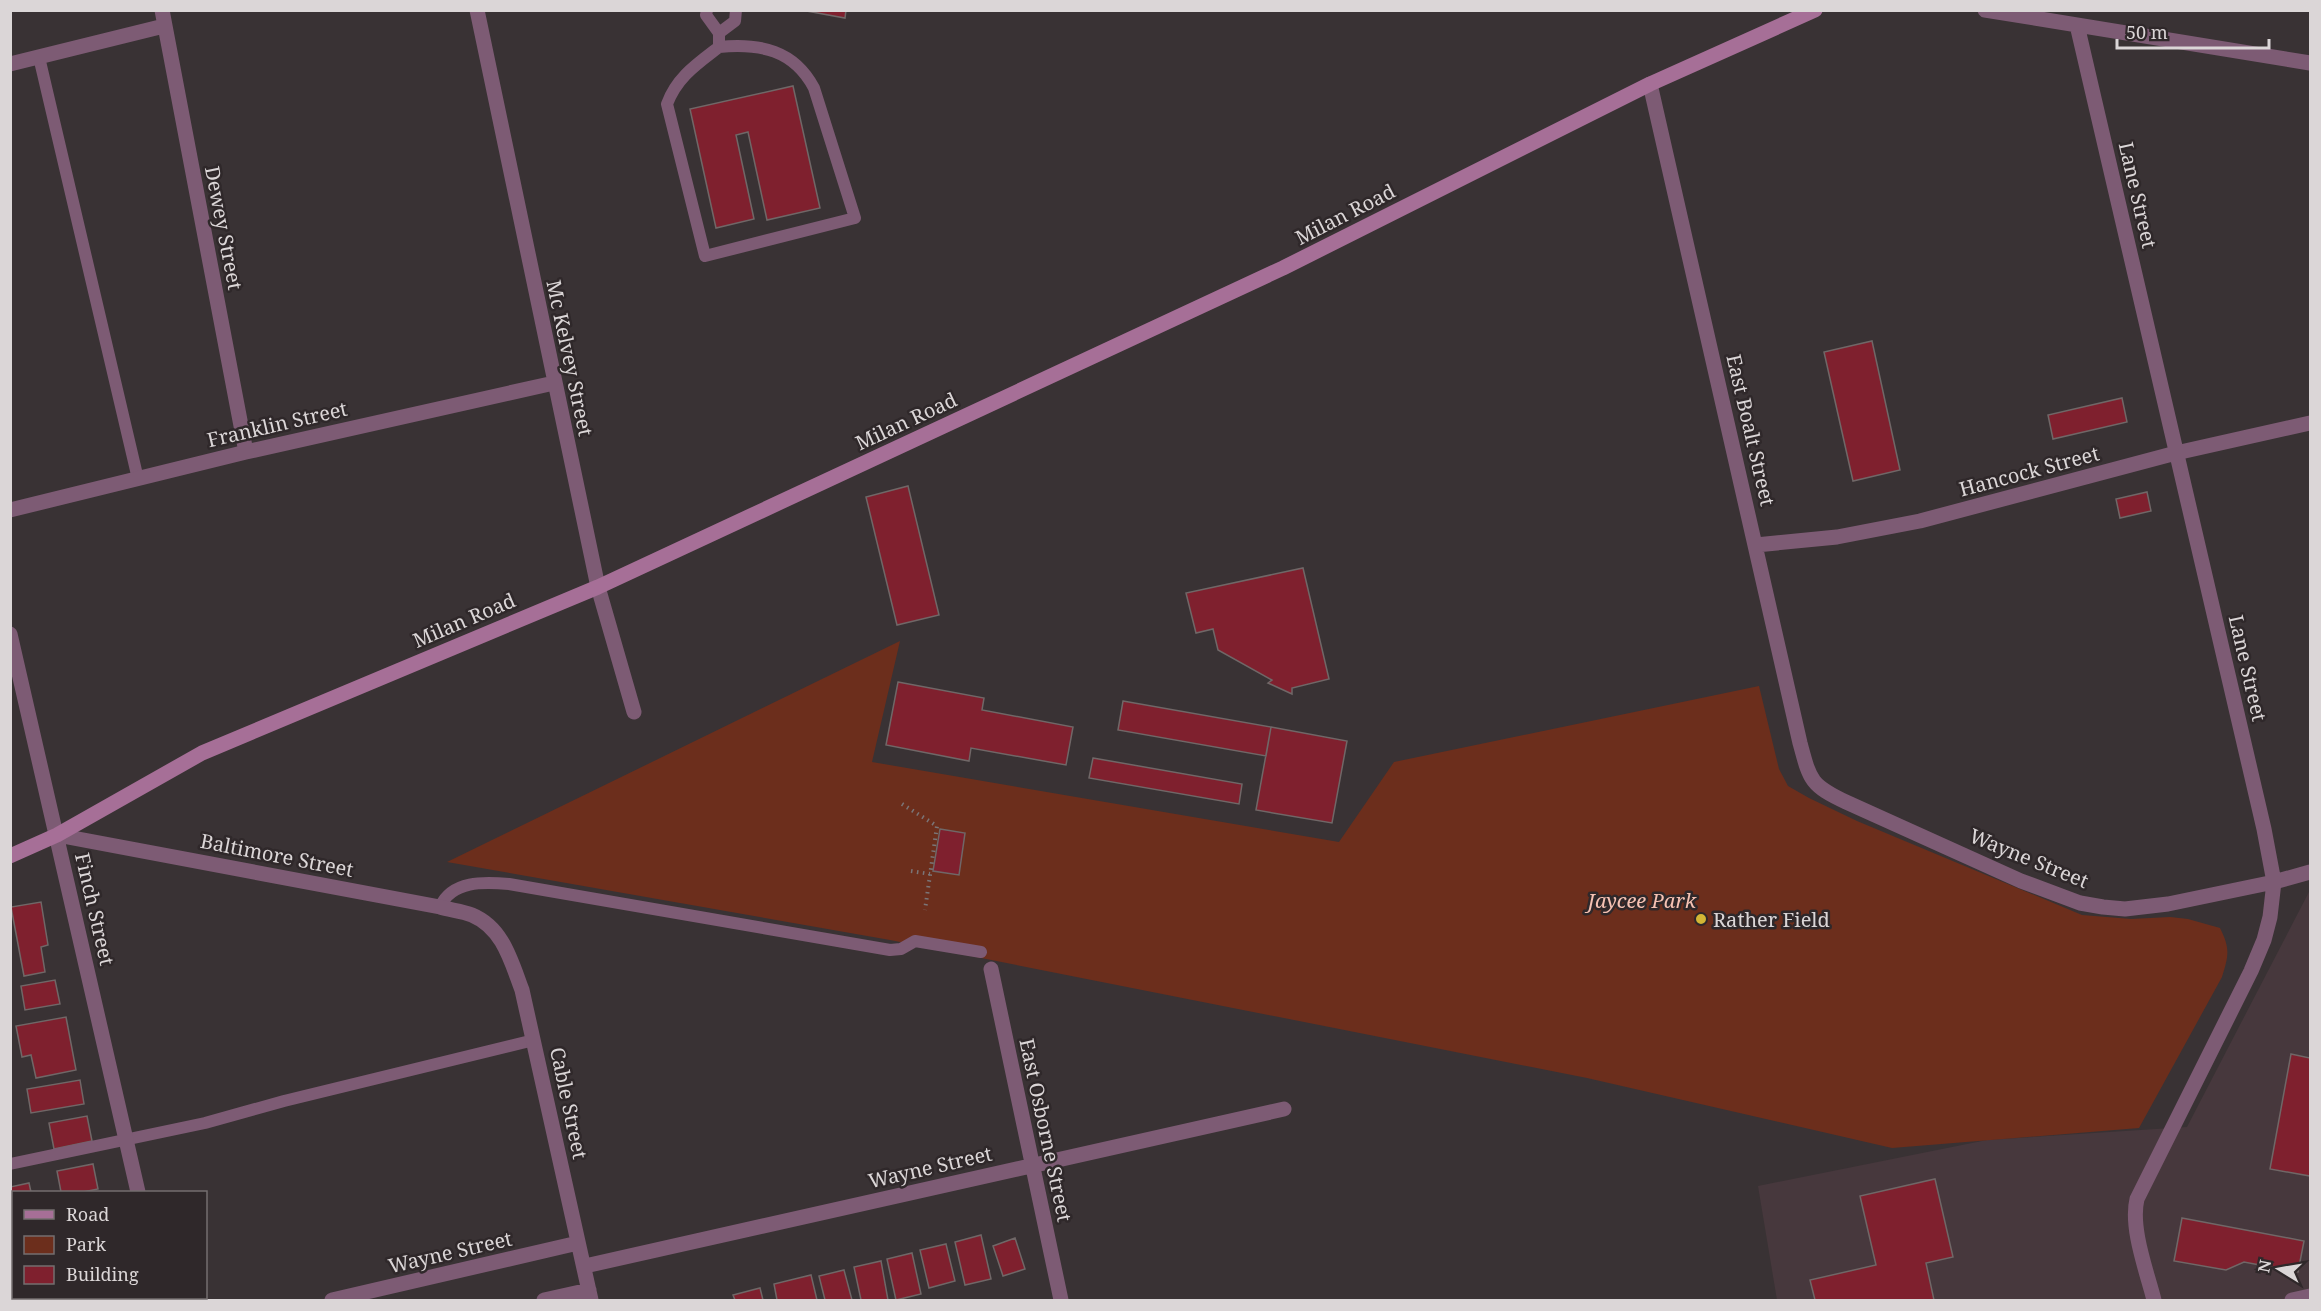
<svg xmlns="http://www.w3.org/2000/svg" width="2321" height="1311" viewBox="0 0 2321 1311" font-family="'Noto Serif',serif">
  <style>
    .built { fill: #47383d }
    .green { fill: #6c2e1c }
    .building { fill: #7f202e; stroke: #706767; stroke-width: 1.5 }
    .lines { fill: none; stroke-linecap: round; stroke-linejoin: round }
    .path { stroke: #7b7577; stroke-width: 4; stroke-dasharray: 1.5 4.5; stroke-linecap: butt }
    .lane { stroke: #7d5b74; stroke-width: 12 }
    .street { stroke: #7d5b74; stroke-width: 15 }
    .secondary { stroke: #a66f97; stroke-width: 15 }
    .poi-dot { fill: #d3b635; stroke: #2f282a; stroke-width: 2 }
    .labels { text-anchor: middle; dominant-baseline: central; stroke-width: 5; stroke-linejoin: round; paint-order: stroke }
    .street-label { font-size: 20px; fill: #dbd6d7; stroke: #2f282a }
    .park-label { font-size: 20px; font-style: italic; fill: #f6c2b3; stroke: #2f282a }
    .poi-label { font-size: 20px; fill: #dbd6d7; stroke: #2f282a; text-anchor: start }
  </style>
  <rect width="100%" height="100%" fill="#393234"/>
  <path class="built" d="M2310,890V1300H1777L1758,1186L1987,1140L2187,1127Z"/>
  <path class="green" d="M900,641L872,762L1339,842L1394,762L1759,686L1779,769L1788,786L1809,798L1857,821L2082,915L2131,919L2170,917L2188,919L2220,928C2230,948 2229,955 2222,977L2139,1128L1892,1148L1587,1078L890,940L447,862Z"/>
  <path class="building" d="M801,10H846L845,18Z
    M793,86L820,208L767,220L748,132L736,135L754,219L716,228L690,109Z
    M1872,341L1900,470L1853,481L1824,352Z
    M2122,398L2127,422L2053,439L2048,415Z
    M908,486L939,615L897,625L866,497Z
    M2147,492L2151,511L2120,518L2116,499Z
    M1303,568L1329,679L1292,688V694L1268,683L1272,680L1218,650L1213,629L1196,633L1186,593Z
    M898,682L984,698L982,710L1073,727L1066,765L971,748L969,761L886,745Z
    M1123,701L1271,727L1266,756L1118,730Z
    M1271,727L1347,741L1332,823L1256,810Z
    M1093,758L1242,784L1239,804L1089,778Z
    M940,829L965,833L959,875L933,871Z
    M41,902L48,945L41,947L45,972L24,976L11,907Z
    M55,980L60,1004L25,1010L21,986Z
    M66,1017L76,1070L36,1078L31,1055L22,1057L16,1026Z
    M2291,1054L2310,1058V1176L2270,1169Z
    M80,1080L84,1104L31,1113L27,1089Z
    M87,1116L92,1141L54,1149L49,1123Z
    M93,1164L98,1189L83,1192H61L57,1171Z
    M1935,1179L1953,1257L1926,1263L1934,1300H1815L1810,1280L1876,1265L1860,1196Z
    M29,1183L31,1192H14V1211L10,1212V1187Z
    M2182,1218L2304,1241L2298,1272L2244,1262L2226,1270L2174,1261Z
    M981,1235L991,1279L965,1285L955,1242Z
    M1015,1238L1025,1269L1003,1276L993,1246Z
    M946,1244L955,1281L929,1288L920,1250Z
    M912,1253L921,1294L896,1300L887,1259Z
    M881,1261L888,1300H861L854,1267Z
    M844,1270L852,1300H825L819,1276Z
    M811,1275L817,1300H777L774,1284Z
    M760,1288L763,1300H735L733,1295Z
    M15,1298H49V1300H16Z
    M57,1298H91V1300H58Z"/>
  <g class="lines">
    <path class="path" d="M902,804L937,826L925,910
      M911,871L930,874"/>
    <path class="lane" d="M707,10L706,15L719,33L735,21L736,10
      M719,47C760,43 794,50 814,88L855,218L705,256L667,104C677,77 697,64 719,47V33
      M39,57L138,479
      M440,907C452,880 484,882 509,884L890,950L901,949L915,941L981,952
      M10,1164L205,1123L284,1101L534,1040"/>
    <path class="street" d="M162,10L246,452
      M477,10L598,587L634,712
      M1985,10L2310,63
      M2077,25L2264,829L2274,882L2270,917L2264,940L2251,971L2137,1199C2130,1228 2147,1272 2154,1300
      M10,64L164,26
      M1650,84L1800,743C1810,780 1810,785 1846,802L2021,881L2080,903L2103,907L2125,909L2168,904L2274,882L2310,872
      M10,510L246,452L554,383
      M1756,545L1837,537L1920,521L2176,453L2310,423
      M10,634L138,1192
      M57,835L440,907C450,910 462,911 472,915C503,928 511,961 522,990L591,1300
      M991,969L1061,1300
      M585,1266L1284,1109
      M164,1298L165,1300
      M332,1300L578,1243
      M544,1300L589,1290
      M2292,1300L2310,1296"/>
    <path class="secondary" d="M10,856L57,835L202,753L598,587L1283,268L1650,84L1815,10"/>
  </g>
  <circle class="poi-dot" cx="1701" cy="919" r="6"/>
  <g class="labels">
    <g class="street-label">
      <text transform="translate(2138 195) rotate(77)">Lane Street</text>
      <text transform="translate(1345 214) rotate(-27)">Milan Road</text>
      <text transform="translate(224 228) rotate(79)">Dewey Street</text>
      <text transform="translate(570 358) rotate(78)">Mc Kelvey Street</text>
      <text transform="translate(906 421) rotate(-25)">Milan Road</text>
      <text transform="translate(277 424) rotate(-13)">Franklin Street</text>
      <text transform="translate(1751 430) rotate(77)">East Boalt Street</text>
      <text transform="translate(2029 471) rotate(-15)">Hancock Street</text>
      <text transform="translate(464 620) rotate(-23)">Milan Road</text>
      <text transform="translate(2248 668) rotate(77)">Lane Street</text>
      <text transform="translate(277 855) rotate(11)">Baltimore Street</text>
      <text transform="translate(2029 858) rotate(22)">Wayne Street</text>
      <text transform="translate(95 909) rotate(77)">Finch Street</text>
      <text transform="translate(569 1103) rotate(78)">Cable Street</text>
      <text transform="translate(1046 1130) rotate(78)">East Osborne Street</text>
      <text transform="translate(930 1167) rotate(-13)">Wayne Street</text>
      <text transform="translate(450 1252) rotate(-13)">Wayne Street</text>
    </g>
    <g class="park-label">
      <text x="1642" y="900">Jaycee Park</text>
    </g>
    <g class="poi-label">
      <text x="1713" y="919">Rather Field</text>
    </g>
  </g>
  <rect width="2321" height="1311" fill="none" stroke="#dbd6d7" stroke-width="24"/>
  <rect x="12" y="1191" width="195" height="108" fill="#2f282a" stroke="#746e6f" stroke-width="1.5"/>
  <rect x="24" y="1210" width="30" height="9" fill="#a66f97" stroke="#746e6f" stroke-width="1.5"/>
  <text x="66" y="1221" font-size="18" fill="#dbd6d7">Road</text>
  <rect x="24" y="1236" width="30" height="18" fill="#6c2e1c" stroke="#746e6f" stroke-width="1.5"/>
  <text x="66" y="1251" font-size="18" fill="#dbd6d7">Park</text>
  <rect x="24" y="1266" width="30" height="18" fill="#7f202e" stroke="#746e6f" stroke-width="1.5"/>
  <text x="66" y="1281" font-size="18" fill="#dbd6d7">Building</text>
  <g transform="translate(2279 1269) rotate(281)" stroke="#2f282a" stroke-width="4.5" paint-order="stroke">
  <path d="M0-4.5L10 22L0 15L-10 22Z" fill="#dbd6d7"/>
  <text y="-9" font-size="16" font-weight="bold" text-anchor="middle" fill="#dbd6d7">N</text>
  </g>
  <path d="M2117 39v9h152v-9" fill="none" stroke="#dbd6d7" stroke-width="3"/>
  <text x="2126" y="39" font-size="18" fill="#dbd6d7" stroke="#2f282a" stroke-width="4.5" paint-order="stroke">50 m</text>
</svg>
